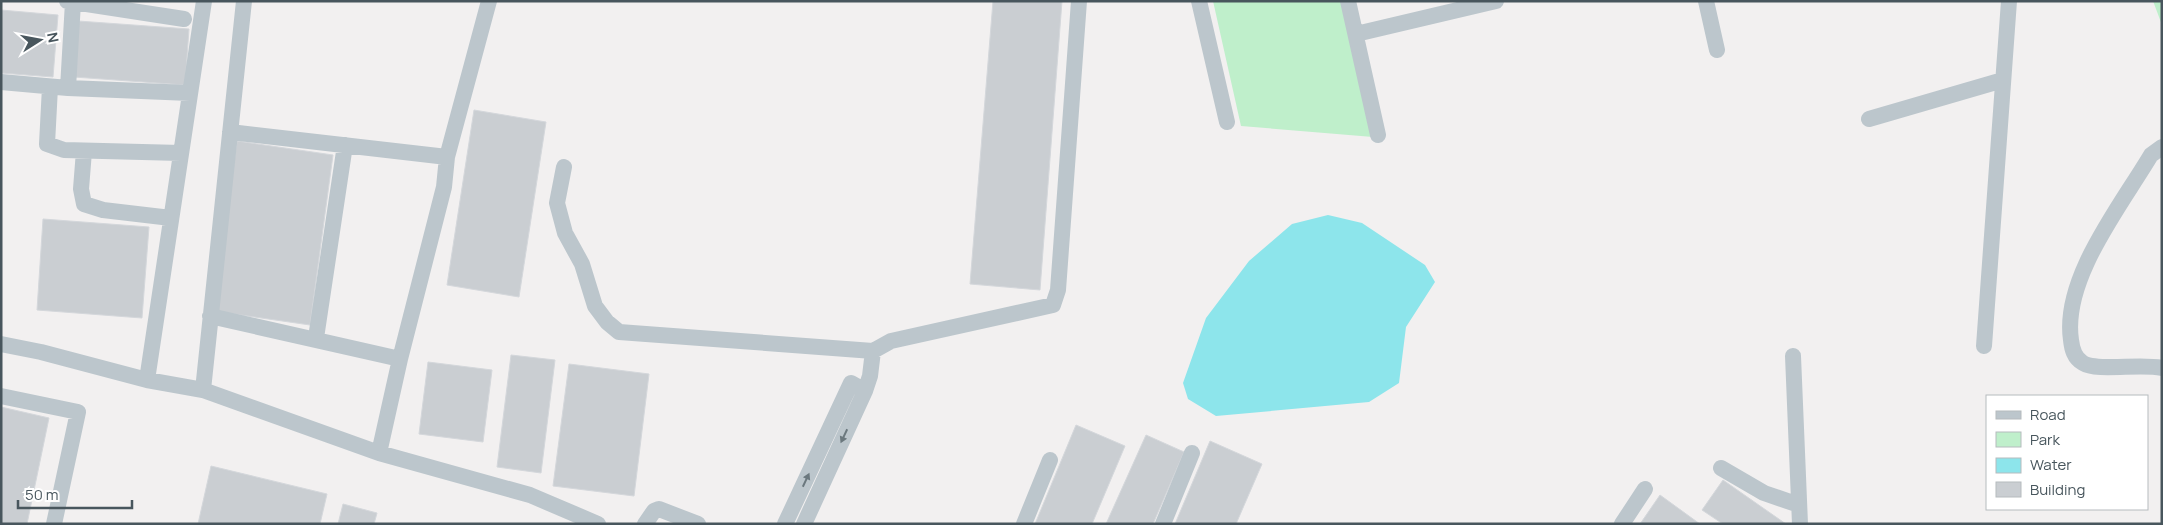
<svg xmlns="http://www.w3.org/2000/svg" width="2163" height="525" viewBox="0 0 2163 525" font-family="Manrope,sans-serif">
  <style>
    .green { fill: #bfefcb }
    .water { fill: #8de5eb }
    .building { fill: #caced2; stroke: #d4d7db }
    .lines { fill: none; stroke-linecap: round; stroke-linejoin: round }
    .minor { stroke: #bcc6cc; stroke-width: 16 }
    .oneway { fill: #6b787e }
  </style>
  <rect width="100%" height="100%" fill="#f2f0f0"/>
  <path class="green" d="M1213,1H1342L1373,137L1241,126Z
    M2153,1H2162V25Z"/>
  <path class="water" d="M1328,215L1362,223L1425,265L1435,282L1406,327L1399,383L1369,402L1216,416L1188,399L1183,383L1206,318L1249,261L1292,224Z"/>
  <path class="building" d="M993,1H1062L1040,290L970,284Z
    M1,10L58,15L53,77L1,73Z
    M78,21L189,29L185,85L74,77Z
    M474,110L546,122L519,297L447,285Z
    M237,141L333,155L310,325L213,311Z
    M43,219L149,227L142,318L37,310Z
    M511,355L555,360L541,473L497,467Z
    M428,362L492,370L483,442L419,434Z
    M569,364L649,374L634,496L553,486Z
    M1,407L49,418L27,524H1Z
    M1076,425L1125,446L1092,524H1035Z
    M1146,435L1184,452L1153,524H1106Z
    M1210,441L1262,464L1236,524H1175Z
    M211,466L327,494L320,524H198Z
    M1723,480L1786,524H1723L1702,510Z
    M1660,495L1700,524H1640Z
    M343,504L377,513L374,524H338Z"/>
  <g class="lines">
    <path class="minor" d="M67,1L184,19
      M1199,1L1227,122
      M1348,1L1378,135
      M1706,1L1717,50
      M1356,34L1496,1
      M1,82L68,88L190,93
      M50,87L47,144L64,150L181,153
      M68,88L73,2
      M1869,119L2003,80
      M230,132L447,157
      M2162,147L2151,155C2120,207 2062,279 2071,340C2072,349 2074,358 2083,363C2097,372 2140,363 2162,368
      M84,151L81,189L84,204L103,210L171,218
      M564,167L557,203L565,233L582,264L595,306L607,322L619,332L873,351
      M210,316L400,359
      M316,338L345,145
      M1,344L41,352L147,380L203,390L379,453L530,495L598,524
      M1984,346L2009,1
      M1793,356L1800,524
      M147,380L204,1
      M203,390L244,1
      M1,396L78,412L54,524
      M379,453L400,359L444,187L447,157L489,1
      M1721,468L1764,493L1799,505
      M645,524L654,511L659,509L698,524
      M785,524L851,383L865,391
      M804,524L865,391L870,376L873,351L891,341L1053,305L1058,290L1079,1
      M1024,524L1050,460
      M1163,524L1192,453
      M1622,524L1645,489"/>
  </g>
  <defs><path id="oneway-solid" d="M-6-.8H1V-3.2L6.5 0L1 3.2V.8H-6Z" transform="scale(1.25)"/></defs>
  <g class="oneway">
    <use href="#oneway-solid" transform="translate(844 436) rotate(115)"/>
    <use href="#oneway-solid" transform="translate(806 480) rotate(-65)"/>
  </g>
  <rect width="2163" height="525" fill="none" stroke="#48565d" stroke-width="5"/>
  <rect x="1986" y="395" width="162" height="115" fill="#ffffff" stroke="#b6bbbe"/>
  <rect x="1996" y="411" width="25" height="8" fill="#bcc6cc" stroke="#b6bbbe"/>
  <text x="2030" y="420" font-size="15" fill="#48565d">Road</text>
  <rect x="1996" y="432" width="25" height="15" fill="#bfefcb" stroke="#b6bbbe"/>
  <text x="2030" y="445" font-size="15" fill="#48565d">Park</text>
  <rect x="1996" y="458" width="25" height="15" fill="#8de5eb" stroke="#b6bbbe"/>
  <text x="2030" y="470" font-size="15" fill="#48565d">Water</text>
  <rect x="1996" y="482" width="25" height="15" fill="#caced2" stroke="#b6bbbe"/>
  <text x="2030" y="495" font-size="15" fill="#48565d">Building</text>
  <g transform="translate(40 40) rotate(79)" stroke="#ffffff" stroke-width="4" paint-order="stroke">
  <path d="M0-4L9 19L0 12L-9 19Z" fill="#48565d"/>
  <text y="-8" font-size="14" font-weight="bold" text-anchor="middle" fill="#48565d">N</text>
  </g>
  <path d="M18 500v8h114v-8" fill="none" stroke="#48565d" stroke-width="2.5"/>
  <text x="25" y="500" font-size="15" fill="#48565d" stroke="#ffffff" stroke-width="4" paint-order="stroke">50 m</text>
</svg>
